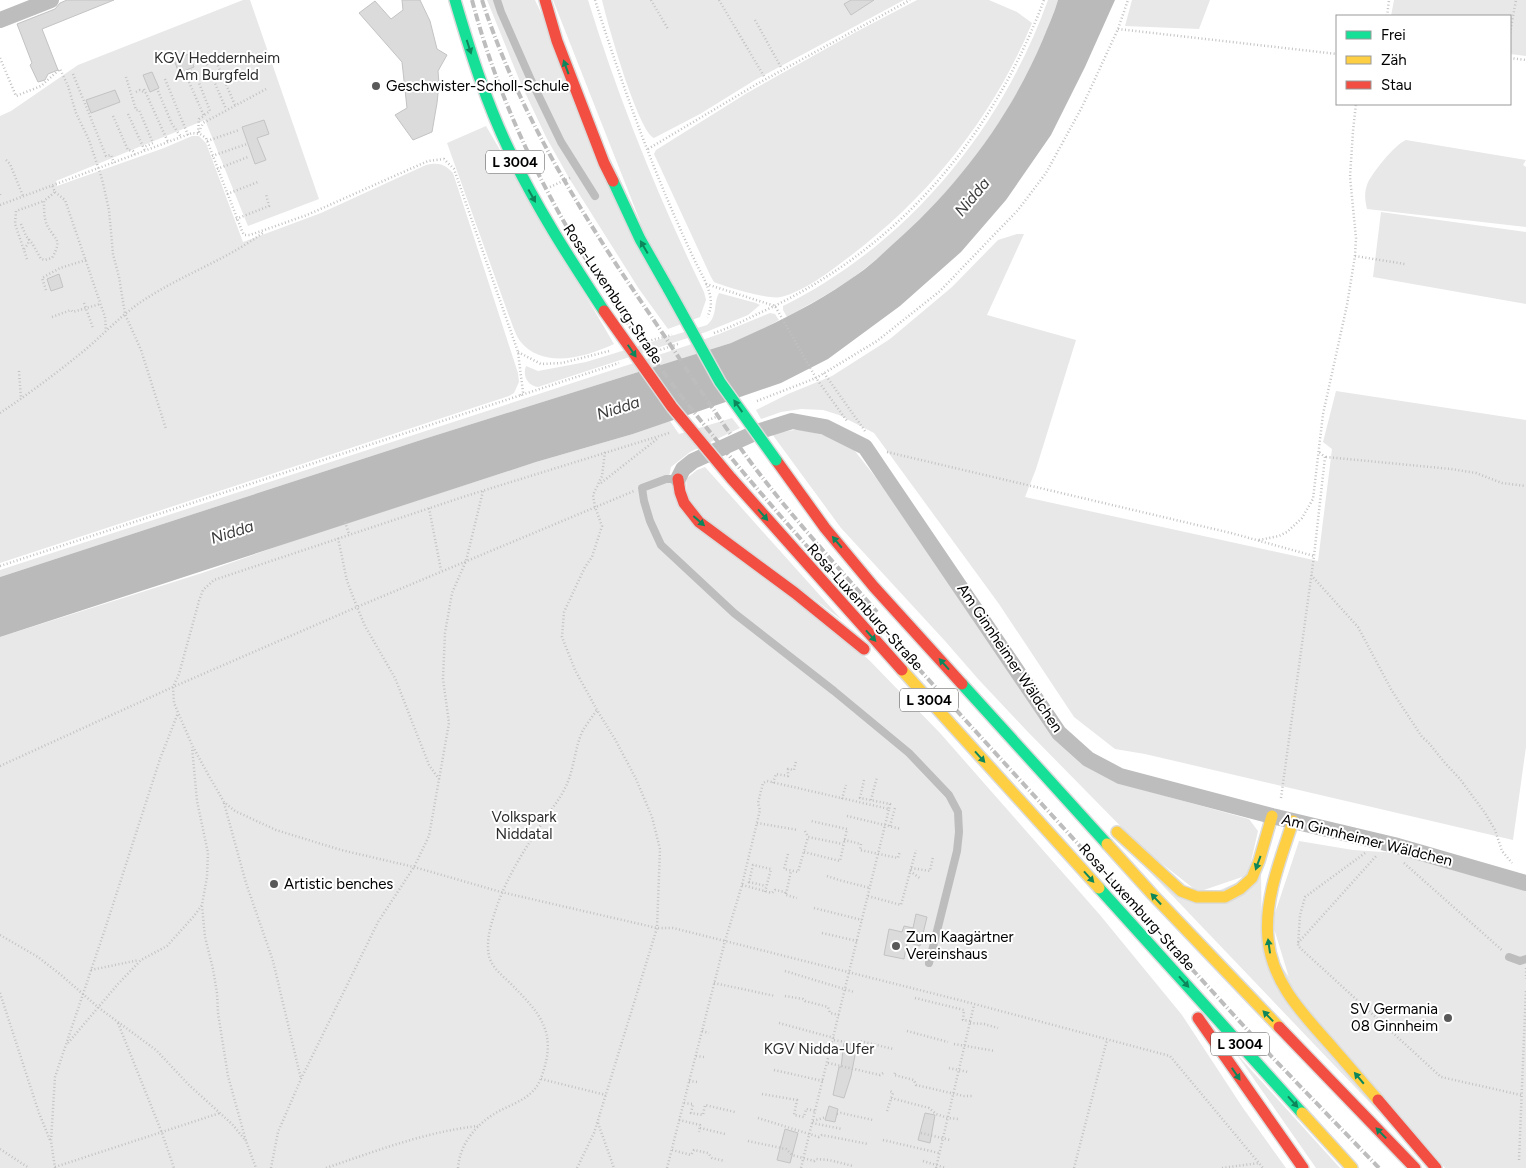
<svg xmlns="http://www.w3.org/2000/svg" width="1526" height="1168" viewBox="0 0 1526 1168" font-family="Figtree,sans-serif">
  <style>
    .green { fill: #e8e8e8 }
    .water { fill: #bababa }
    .building { fill: #dbdbdb; stroke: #c3c3c3 }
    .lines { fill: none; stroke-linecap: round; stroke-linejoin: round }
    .fast-casing { stroke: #dbdbdb; stroke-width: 14 }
    .slow-casing { stroke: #dbdbdb; stroke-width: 14 }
    .jam-casing { stroke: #dbdbdb; stroke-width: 14 }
    .path { stroke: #c2c2c2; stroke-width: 2.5; stroke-dasharray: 1 2.5; stroke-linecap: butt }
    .lane { stroke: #bdbdbd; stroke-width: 8 }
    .street { stroke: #bdbdbd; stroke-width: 16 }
    .fast { stroke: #16e098; stroke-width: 11 }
    .slow { stroke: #ffcf43; stroke-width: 11 }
    .jam { stroke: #f24e42; stroke-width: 11 }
    .rail { stroke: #bdbdbd; stroke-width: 4; stroke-dasharray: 8 2.5 1 2.5; stroke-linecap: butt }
    .fast-bridge-casing { stroke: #dbdbdb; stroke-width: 14; stroke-linecap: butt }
    .jam-bridge-casing { stroke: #dbdbdb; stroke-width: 14; stroke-linecap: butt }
    .fast-bridge { stroke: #16e098; stroke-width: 11 }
    .jam-bridge { stroke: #f24e42; stroke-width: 11 }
    .oneway { fill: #0d865b }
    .poi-dot { fill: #595959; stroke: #fff; stroke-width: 2 }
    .labels { text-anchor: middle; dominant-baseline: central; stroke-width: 4; stroke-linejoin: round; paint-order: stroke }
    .shield { fill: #fff; stroke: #4c4c4c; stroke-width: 1 }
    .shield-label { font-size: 14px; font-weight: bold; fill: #000 }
    .park-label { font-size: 15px; fill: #2c2c2c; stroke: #fff }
    .poi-label { font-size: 15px; fill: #000; stroke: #fff; text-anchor: start }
    .street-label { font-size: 15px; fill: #000; stroke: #fff }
    .water-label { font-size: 16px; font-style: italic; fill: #3d3d3d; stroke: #fff }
  </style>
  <rect width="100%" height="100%" fill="#fff"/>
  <path class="green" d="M243,0H250L319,199L248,226L205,120L56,181L57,186L164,148L192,136H199L206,143L243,242L321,213L426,165C438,162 445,164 453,173L518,373L519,382L514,393L509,396L0,563V116L11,111L78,65Z
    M487,0H535L642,226L553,0H588C619,100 658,197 704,292L706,300L700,317L668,329L639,289L569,178L546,137L521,84Z
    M602,0H904L755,80L700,114L654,138C638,131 607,22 602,0Z
    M917,0H989L1017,12L1032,23C993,117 930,196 849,257C829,272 805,291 781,297C769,300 726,287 714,282L711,277L654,154L656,150L747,93L854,33Z
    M1048,0H1058C1054,14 1048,26 1043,39C1005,131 938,213 859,273C837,290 811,303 787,317L783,310V306C908,244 1001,130 1048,0Z
    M1132,0H1210L1199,29L1125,26Z
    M1394,0H1526V56L1510,54V16H1391Z
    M486,126L614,344C586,357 543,370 520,341C515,334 512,323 509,316L447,143Z
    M1406,140L1526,160L1523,165L1526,167V227L1367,209C1365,201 1364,193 1367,185C1370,175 1396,143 1406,140Z
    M1381,212L1526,232V304L1373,277Z
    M1017,234H1024L987,315L1076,340L1036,469L1025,497L1318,561L1332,449L1323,442L1336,391L1526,420V747L1513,840L1145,754L1115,749L1074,717L999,604L874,433L839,415L823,410L801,409L781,412L761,419L756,410L788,394L832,376L890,339L952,287L998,240Z
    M719,293L756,303L760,305L748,315L706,332L538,387C528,386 522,376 526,366L538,371L586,362L707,325C718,316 713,304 719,293Z
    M770,313L775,314L779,320L765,328L731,343L427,438L0,577V570L686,346L719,334Z
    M732,418L740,428L690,452L671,467L669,477L870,661L940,733L1100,915L1182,1015L1243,1108L1286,1168H0V637L202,573L301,538L536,462L633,434L670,421L679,434Z
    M799,429L847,441L877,479L1084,765L1118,783L1249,819L1258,831L1248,875L1198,892L1142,848L1026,730L979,680L945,641L841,528L772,434Z
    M705,467L842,620L688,505L686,479L697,470Z
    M1299,841L1353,850L1398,853L1526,891V1168H1445L1294,994L1272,922Z
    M1123,844L1195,901L1261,872L1262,940L1417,1152Z
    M1235,1052L1340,1168H1316Z"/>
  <path class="water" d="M1058,0H1115L1085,67L1051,135L1006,200L961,252L900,306L828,359L781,383L633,434L536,462L0,637V577L427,438L731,343C775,324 819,302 858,274C870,266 881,255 892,245C956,189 1010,118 1043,39C1048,26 1054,14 1058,0Z"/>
  <path class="building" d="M67,0H114L42,29L58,70L48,74L45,80L38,82L30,65L32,63L17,24L55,9L60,3Z
    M402,0H420L430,21L437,49L447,55L438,71L439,84L437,103L432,132L413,140L395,115L407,108L402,62L359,13L375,1L391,19L403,10Z
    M851,0H874L851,15L844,4Z
    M189,54L194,67L179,73L174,60Z
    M152,72L159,88L150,92L143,75Z
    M115,90L120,102L91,113L86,100Z
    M264,120L269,134L257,138L266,160L255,164L242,127Z
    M59,274L63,287L51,291L47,279Z
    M916,914L927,917L920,946L907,942L904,959L884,955L889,929L902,932L904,926L913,928Z
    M844,1043L857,1045L851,1076L844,1098L833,1095L839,1067H841Z
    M829,1106L838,1109L835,1122L825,1120Z
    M925,1113L935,1115L930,1143L918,1140Z
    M785,1129L798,1133L790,1163L777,1160Z"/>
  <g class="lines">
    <defs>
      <path id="fast" d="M455,0C470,51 486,102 509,150C536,207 570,259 604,311
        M613,181L640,239L669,290
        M962,684L1107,844
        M1099,888L1302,1113"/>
      <path id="slow" d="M902,670L1099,888
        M1293,821C1281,858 1264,899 1268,939C1272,984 1305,1016 1333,1048C1348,1065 1363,1083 1378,1100
        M1117,832L1181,891L1197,897H1225L1240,889L1252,878L1259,861L1272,816
        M1107,844L1153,895L1279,1027
        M1302,1113L1352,1168"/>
      <path id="jam" d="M545,0L557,41L604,163L613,181
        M776,460L825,528L874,587L962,684
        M731,478L902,670
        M678,479L680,492L684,503L699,522L795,593L864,649
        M1198,1018L1303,1168
        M1279,1027L1415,1168
        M1378,1100L1436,1168"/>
    </defs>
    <use href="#fast" class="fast-casing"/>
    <use href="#slow" class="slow-casing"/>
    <use href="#jam" class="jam-casing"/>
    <path class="path" d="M595,0C623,88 655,177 695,261C703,278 718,299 707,317
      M651,0L668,29
      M719,0L765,78
      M1387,16L1389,0
      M755,20L782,69
      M1118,29L1337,54
      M1510,33L1516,0
      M0,58L16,96L41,86L60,69L68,86L76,113L89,140L102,179L109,210L113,254L119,277L125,314L141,350L166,429
      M204,58L226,109
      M1510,58L1526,60
      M215,59L235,105
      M73,74L106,156L111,155L114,163
      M126,77L136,110H139L153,143L144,147
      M165,79L188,135
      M144,89L168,142
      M158,91L172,124L181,137
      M136,92L140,90L146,93
      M128,114L145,151
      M113,116L128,150L133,151L135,155
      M199,132L203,123L268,88
      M198,133L199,119L204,116L185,73L194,70L210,111L204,115
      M207,141L239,130
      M648,149L757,84L910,0
      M212,156L247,144
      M6,160L10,164L23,196
      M217,169L248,157
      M550,187L572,177
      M55,192L65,200L105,317L106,331
      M0,194V197
      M227,194L258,182
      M0,205L192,133L200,134L206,138L242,231L244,235H250L307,215L428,161L444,159L454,169L518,352L523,392L520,396
      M236,219L269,206L266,194
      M21,224L26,236L32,243L41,259L45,260L52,258C63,238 55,241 47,225C44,219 44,209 44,201L55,192L52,185
      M24,249L28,244L29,239
      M1355,256L1405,264
      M27,259L15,224L16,211L44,201
      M706,284L775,306L816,378L847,421
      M46,290L42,278L60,268L86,260
      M84,303L93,328
      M52,317L71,310L73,312L100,304
      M714,333C732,327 749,318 766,310C900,247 992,138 1044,0
      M648,341L672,335
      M657,351L678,344
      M518,352L541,364L562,363L609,351
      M19,371L21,399
      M824,373L865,431
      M757,401L816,378L877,341L940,291L1018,210L1046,173L1082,107L1118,29L1128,0
      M0,413C27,395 54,375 80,354C100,338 117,319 138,304C178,276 225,261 264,232
      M708,420L719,416
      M669,433L466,496L214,580L203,590L199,601L179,674L173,687L174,703L192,745L209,776L224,802L235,811L276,830L341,850L414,867L501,892L657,928H673L725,941L963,1001L1170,1056L1263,1168
      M887,452L1231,533L1314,556
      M1326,457L1451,469L1476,473L1502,483L1526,486
      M601,483L657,439
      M429,508L441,570
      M345,522L349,534
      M338,538L347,581L357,607L365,626L395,678L429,765L439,779
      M1259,540L1279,536L1287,532L1302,518L1313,499L1323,414L1347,305L1355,256L1356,238L1350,177L1353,131L1356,104
      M0,566L619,363
      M1311,575L1358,627L1392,691L1422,737L1428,742L1445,763L1460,779L1485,813L1495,830L1502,851L1512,863
      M0,766L173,687L357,607L634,491
      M864,780L860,798L890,804L889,809
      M773,783L776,774L788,776V769L794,770L796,761
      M1281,798L1314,556L1325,457L1318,451
      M842,799L846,785
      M871,800L877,777
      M224,803L246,883L273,961L301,1079
      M847,816L901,829
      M757,823L798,830
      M890,826L895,808
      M805,831L808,837L843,844
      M844,840L861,844L860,850L898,858L900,851
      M804,852L840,861L847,829L811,821
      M1365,853L1305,897L1300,915L1298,946L1441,1077L1521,1095
      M788,854L784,869L798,872L808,837
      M1404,863L1503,951
      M911,868L930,871L933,857
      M910,871L921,879
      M827,876L839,880L870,888
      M742,885L772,893L775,890L785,892L786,895L797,898
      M765,892L771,869L753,865L749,882L766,886
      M786,894L791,871
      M868,896L901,905L916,850
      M202,906L205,937L213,969L217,993L218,1013L228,1076L246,1141L256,1168
      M814,908L862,920
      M822,933L857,941
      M0,935L38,957L61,975L99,1008L156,1050L189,1085L232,1124L246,1141
      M1298,943L1377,855
      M1526,968V979
      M91,970L139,960
      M785,971L854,992
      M714,983L775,996
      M0,993L39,1113L50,1140
      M785,996L803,999L805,1001L828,1007L830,1013L839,1015
      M915,998L964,1010L963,1020L971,1021
      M118,1023L162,1133L174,1168
      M779,1023L834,1038
      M970,1023L984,1024L998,1028
      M702,1031L709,1033
      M907,1031L948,1042
      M834,1040L856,1044L860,1041L893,1049
      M68,1043L118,984L141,960L167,946L194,916L202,905L207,877L208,853L197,801L192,747
      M954,1044L995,1051
      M696,1056L704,1057
      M828,1063L880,1075L885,1072
      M949,1068L968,1072
      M774,1070L823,1081
      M895,1073L894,1075L914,1080L916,1085L964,1096H973
      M541,1079L606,1095
      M689,1081L698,1082
      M762,1094L797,1100L794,1115L804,1117L806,1109L816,1111
      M891,1098L929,1108L936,1114L948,1118L959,1119
      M684,1103L693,1104L691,1113L703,1115L705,1105L735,1112
      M887,1111L893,1093L889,1090
      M837,1114L841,1113L873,1120
      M758,1118L819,1137L822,1135L868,1144
      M679,1120L700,1125L699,1132
      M813,1121L826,1117
      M598,1123L614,1168
      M812,1123L842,1129
      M700,1128L725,1134
      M921,1133L950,1140
      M883,1140L939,1153
      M748,1141L786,1149L792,1155L814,1161L816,1159L829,1160L853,1166
      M0,1149L29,1168
      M672,1150L691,1155L694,1150L708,1153L712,1158L725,1161
      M1519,1160L1526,989
      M923,1161L946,1168
      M55,1167L220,1113
      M55,1168L51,1141L55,1077L107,923L160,759L178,713
      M271,1168L278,1132L301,1079L378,922L414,867L429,836L449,723L443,679L445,633L452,593L466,561L483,491
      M326,1168C376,1151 425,1132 478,1126
      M458,1168C460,1142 478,1122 501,1110C517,1102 534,1097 541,1078C559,1031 539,1012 507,980C500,974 491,965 489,956C486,942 490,928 494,915C504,882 522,853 541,825C548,813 558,802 564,790C574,772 574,751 582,732C586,725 592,717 597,710
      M577,1168L594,1133L657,928L660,849L652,817L636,779L616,741L597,710L575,670L562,637L564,612L585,567L592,557L602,526L595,507L593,495L602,476L605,452
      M667,1168L725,941L742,885L760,810L758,803L763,783L767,781L889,809L801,1168
      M936,1168L974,1005
      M1074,1168L1107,1040
      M1222,1168L1259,1163"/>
    <path class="lane" d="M497,0L501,12L531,80L561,142L595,196
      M673,479H666L642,488L644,501L650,521L661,545L734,613L834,691L909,753L949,795L958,812L959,832L957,851L929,963
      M1509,957L1520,961L1526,959"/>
    <path class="street" d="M0,20L51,0
      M678,479L683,469L693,461L757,432L792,421L825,427L865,447L1059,733L1088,759L1120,776L1272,816L1394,845L1526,883"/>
    <use href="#fast" class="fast"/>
    <use href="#slow" class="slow"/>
    <use href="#jam" class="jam"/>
    <path class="rail" d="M472,0C528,212 663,383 806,545L1272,1057L1379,1168
      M482,0C519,115 585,220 653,319C687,369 719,420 755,468C793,518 836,565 877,612"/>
    <defs>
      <path id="fast-bridge" d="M669,290L720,382L776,460"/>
      <path id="jam-bridge" d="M604,311L672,407L731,478"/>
    </defs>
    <use href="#fast-bridge" class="fast-bridge-casing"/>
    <use href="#jam-bridge" class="jam-bridge-casing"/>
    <use href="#fast-bridge" class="fast-bridge"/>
    <use href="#jam-bridge" class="jam-bridge"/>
  </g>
  <defs><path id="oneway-solid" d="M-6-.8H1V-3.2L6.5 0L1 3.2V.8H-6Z" transform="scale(1.25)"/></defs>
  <g class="oneway">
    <use href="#oneway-solid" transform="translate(469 47) rotate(72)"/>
    <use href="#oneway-solid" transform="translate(566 67) rotate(-110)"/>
    <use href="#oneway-solid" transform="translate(532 196) rotate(61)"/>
    <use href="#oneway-solid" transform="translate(644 247) rotate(-120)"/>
    <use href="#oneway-solid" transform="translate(632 351) rotate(56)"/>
    <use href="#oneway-solid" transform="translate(738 406) rotate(-125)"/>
    <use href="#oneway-solid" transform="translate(763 515) rotate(49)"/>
    <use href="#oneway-solid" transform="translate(699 521) rotate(41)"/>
    <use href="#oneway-solid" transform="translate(837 542) rotate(-130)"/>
    <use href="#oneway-solid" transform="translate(871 636) rotate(48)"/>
    <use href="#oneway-solid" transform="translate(944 664) rotate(-132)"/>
    <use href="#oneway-solid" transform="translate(980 757) rotate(48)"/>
    <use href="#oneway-solid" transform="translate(1258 863) rotate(110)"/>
    <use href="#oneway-solid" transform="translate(1089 877) rotate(48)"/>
    <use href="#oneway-solid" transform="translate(1156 899) rotate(-133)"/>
    <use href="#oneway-solid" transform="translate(1269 946) rotate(-98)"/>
    <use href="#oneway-solid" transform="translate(1184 982) rotate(48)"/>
    <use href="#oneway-solid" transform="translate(1268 1016) rotate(-134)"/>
    <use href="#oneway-solid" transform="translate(1236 1074) rotate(56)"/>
    <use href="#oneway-solid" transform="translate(1359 1078) rotate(-130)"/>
    <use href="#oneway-solid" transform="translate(1293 1102) rotate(48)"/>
    <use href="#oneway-solid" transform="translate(1381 1133) rotate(-134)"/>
  </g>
  <g class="poi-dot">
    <circle cx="376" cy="86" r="5"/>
    <circle cx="274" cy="884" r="5"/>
    <circle cx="896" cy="946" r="5"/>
    <circle cx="1448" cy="1018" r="5"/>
  </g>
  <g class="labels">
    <g class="shield">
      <rect x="486" y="150.5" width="58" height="23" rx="4"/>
      <rect x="900" y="688.5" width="58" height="23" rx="4"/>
      <rect x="1211" y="1032.5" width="58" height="23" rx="4"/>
    </g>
    <g class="shield-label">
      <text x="515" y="162">L 3004</text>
      <text x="929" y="700">L 3004</text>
      <text x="1240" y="1044">L 3004</text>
    </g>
    <g class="park-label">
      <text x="217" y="58">KGV Heddernheim<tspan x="217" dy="17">Am Burgfeld</tspan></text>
      <text x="524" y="817">Volkspark<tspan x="524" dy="17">Niddatal</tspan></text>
      <text x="819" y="1049">KGV Nidda-Ufer</text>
    </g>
    <g class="poi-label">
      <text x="386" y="86">Geschwister-Scholl-Schule</text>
      <text x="284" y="884">Artistic benches</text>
      <text x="906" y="937">Zum Kaagärtner<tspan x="906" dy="17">Vereinshaus</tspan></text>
      <text x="1438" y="1009" text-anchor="end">SV Germania<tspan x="1438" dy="17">08 Ginnheim</tspan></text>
    </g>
    <g class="street-label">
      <text transform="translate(613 294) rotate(56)">Rosa-Luxemburg-Straße</text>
      <text transform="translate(865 607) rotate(48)">Rosa-Luxemburg-Straße</text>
      <text transform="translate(1010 658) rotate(56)">Am Ginnheimer Wäldchen</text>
      <text transform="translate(1367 840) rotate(14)">Am Ginnheimer Wäldchen</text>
      <text transform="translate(1137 907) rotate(48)">Rosa-Luxemburg-Straße</text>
    </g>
    <g class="water-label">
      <text transform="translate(972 197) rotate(-50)">Nidda</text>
      <text transform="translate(618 408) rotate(-18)">Nidda</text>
      <text transform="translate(232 532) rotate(-18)">Nidda</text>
    </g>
  </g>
  <rect x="1336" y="15" width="175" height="90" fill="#ffffff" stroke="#999999"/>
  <rect x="1346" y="31" width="25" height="8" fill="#16e098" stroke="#999999"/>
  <text x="1381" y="40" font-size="15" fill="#000000">Frei</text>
  <rect x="1346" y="56" width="25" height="8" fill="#ffcf43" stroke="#999999"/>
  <text x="1381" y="65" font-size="15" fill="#000000">Zäh</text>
  <rect x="1346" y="81" width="25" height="8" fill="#f24e42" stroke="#999999"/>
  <text x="1381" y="90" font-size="15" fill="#000000">Stau</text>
</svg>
